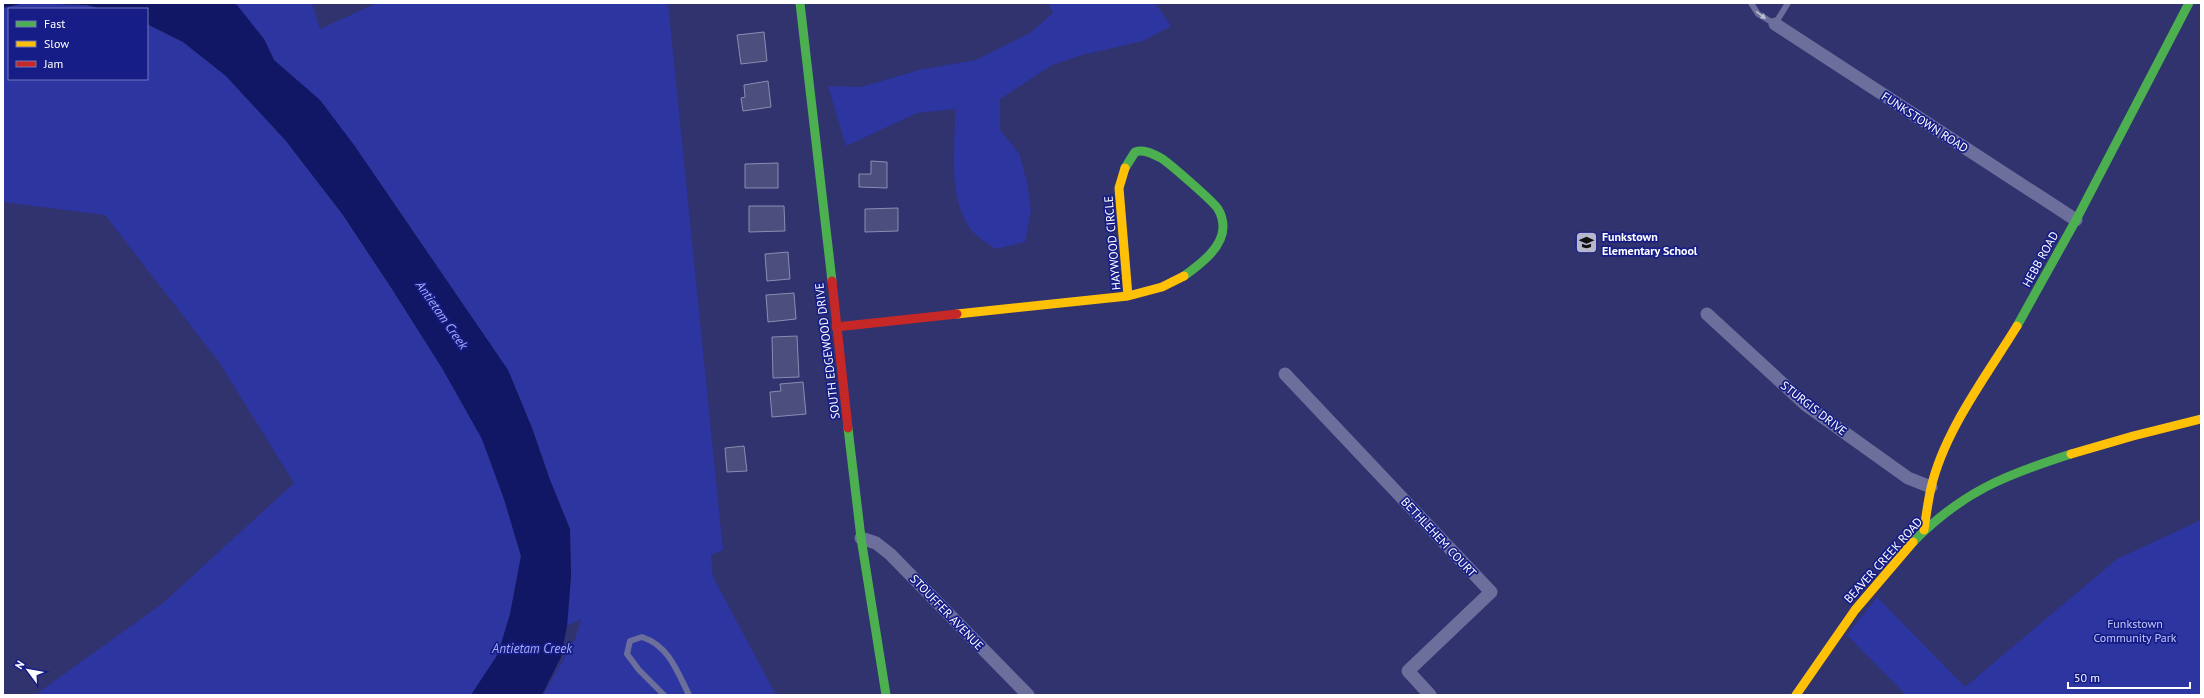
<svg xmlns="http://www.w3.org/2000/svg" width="2204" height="698" viewBox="0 0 2204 698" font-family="'PT Sans',sans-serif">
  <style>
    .green { fill: #2d35a0 }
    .water { fill: #111665 }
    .building { fill: #4c4f7e; stroke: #8a8db1 }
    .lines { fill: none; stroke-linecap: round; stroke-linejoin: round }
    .lane { stroke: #6c6e9b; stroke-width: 6 }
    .street { stroke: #6c6e9b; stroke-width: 13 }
    .fast { stroke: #4caf50; stroke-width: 9 }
    .slow { stroke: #ffc107; stroke-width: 9 }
    .jam { stroke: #c62828; stroke-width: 9 }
    .oneway { fill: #bdbed2 }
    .labels { text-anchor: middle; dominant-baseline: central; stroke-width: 3.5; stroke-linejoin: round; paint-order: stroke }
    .street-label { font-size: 12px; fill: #fff; stroke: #161d87 }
    .poi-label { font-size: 12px; font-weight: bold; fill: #fff; stroke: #161d87; text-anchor: start }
    .park-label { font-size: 12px; fill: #c2c7fa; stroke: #161d87 }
    .water-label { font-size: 13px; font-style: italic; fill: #a8aef5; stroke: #161d87 }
  </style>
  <rect width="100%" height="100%" fill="#30336d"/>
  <path class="green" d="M24,3L87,5L102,9H9V79H147V24L183,42L226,76L286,141L343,215L392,289L442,368L482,439L504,499L521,556L510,614L498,654L471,695H35L163,603L294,483L219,362L105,215L3,202V8Z
    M232,3H312L320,29L377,3H668L723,550L711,555L713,577L776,695H543L575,639L581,619L567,626L571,576L570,529L550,480L532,428L508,370L354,145L296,80L274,60L264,39Z
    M1049,3H1155L1171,26L1143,41L1082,55L1052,65L1000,99V130L1019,153L1027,182L1031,211L1025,242L995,249C988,243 976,237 971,229C946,195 956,147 955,109L917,113L846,146L828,86L861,87L919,70L976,60L1030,33L1053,13Z
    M2201,520V695H1906L1847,635L1877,597L1965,687L2117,559Z"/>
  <path class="water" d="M3,3H232L237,5L264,39L274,60L320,100L354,145L508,370L532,428L550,480L570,529L571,576L567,626L561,657L542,695H471L498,654L510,614L521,556L504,499L482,439L442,368L392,289L343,215L286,141L226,76L183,42L147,24V9H102L87,5L24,3L3,8Z"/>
  <path class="building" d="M764,32L767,61L741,64L737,35Z
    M768,81L771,107L743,111L741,98L745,97L744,85Z
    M871,161L887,162V188L859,187V174H871Z
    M778,163V188H745V164Z
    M749,206H784L785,231L749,232Z
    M898,208V231L865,232V209Z
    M788,252L790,279L767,281L765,254Z
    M794,293L796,319L768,322L766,295Z
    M797,336L799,377L773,378L772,337Z
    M803,382L806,414L772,417L770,392L781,391L780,384Z
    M744,446L747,471L727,472L725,448Z"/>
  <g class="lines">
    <path class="lane" d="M1751,3L1758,14L1775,24L1788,3
      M664,695L639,670L627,654L630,641L642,637C669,646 677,671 689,695"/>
    <path class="street" d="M1775,24L2076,220
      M1707,314L1806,405L1908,478L1931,487
      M1285,374L1491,592L1408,671L1430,695
      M861,538L876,543L890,554L1028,695"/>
    <path class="fast" d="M800,3L832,281
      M1125,168L1135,152C1144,149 1153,154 1161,158C1169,163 1214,202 1218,209C1221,214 1223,222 1223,227C1223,248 1199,265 1184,276
      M2017,326L2076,220L2189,3
      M848,428L861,538L886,695
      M1913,542C1962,492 2005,475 2071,454"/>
    <path class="slow" d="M1128,296L1162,287L1184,276
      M957,314L1128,296L1119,188L1125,168
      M2071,454L2133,436L2201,419
      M1924,530C1926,516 1928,501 1931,488C1944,431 1987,375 2017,326
      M1796,695L1855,610L1913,542"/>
    <path class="jam" d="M832,281L848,428
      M836,327L957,314"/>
  </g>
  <defs><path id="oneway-solid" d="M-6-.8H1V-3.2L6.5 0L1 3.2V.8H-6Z"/></defs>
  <use class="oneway" href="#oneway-solid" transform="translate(1761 15) rotate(37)"/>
  <defs>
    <symbol id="school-square" viewBox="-11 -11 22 22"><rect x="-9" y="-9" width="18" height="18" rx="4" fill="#b7b8cc" stroke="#161d87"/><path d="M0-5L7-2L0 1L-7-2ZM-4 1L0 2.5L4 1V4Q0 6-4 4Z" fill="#111"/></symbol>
  </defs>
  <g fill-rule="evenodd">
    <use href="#school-square" x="1574" y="230" width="25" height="25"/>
  </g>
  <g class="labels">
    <g class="street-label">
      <text transform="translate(1925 122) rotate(33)">FUNKSTOWN ROAD</text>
      <text transform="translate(1112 243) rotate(-95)">HAYWOOD CIRCLE</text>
      <text transform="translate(2040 259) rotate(-61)">HEBB ROAD</text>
      <text transform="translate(827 351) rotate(-97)">SOUTH EDGEWOOD DRIVE</text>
      <text transform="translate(1814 408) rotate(38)">STURGIS DRIVE</text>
      <text transform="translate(1439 537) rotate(47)">BETHLEHEM COURT</text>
      <text transform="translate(1883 560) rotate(-48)">BEAVER CREEK ROAD</text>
      <text transform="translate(947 612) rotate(46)">STOUFFER AVENUE</text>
    </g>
    <g class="poi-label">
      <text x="1602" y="236">Funkstown<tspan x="1602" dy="14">Elementary School</tspan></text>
    </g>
    <g class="park-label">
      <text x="2135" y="623">Funkstown<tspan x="2135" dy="14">Community Park</tspan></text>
    </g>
    <g class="water-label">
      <text transform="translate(442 315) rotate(55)">Antietam Creek</text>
      <text x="532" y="648">Antietam Creek</text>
    </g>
  </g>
  <rect width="2204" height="698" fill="none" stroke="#ffffff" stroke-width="8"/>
  <rect x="8" y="8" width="140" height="72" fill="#161d87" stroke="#7377b7"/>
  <rect x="16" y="21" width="20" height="6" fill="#4caf50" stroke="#7377b7"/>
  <text x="44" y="28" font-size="12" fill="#ffffff">Fast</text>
  <rect x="16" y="41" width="20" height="6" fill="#ffc107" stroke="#7377b7"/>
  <text x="44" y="48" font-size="12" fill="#ffffff">Slow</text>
  <rect x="16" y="61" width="20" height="6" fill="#c62828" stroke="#7377b7"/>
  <text x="44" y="68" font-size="12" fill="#ffffff">Jam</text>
  <g transform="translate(28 670) rotate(302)" stroke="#161d87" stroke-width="3" paint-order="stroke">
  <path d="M0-3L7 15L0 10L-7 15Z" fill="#ffffff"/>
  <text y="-6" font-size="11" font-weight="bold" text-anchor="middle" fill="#ffffff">N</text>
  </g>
  <path d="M2068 682v6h122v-6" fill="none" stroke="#ffffff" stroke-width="2"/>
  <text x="2074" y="682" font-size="12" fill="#ffffff" stroke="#161d87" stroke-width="3" paint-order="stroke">50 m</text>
</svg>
